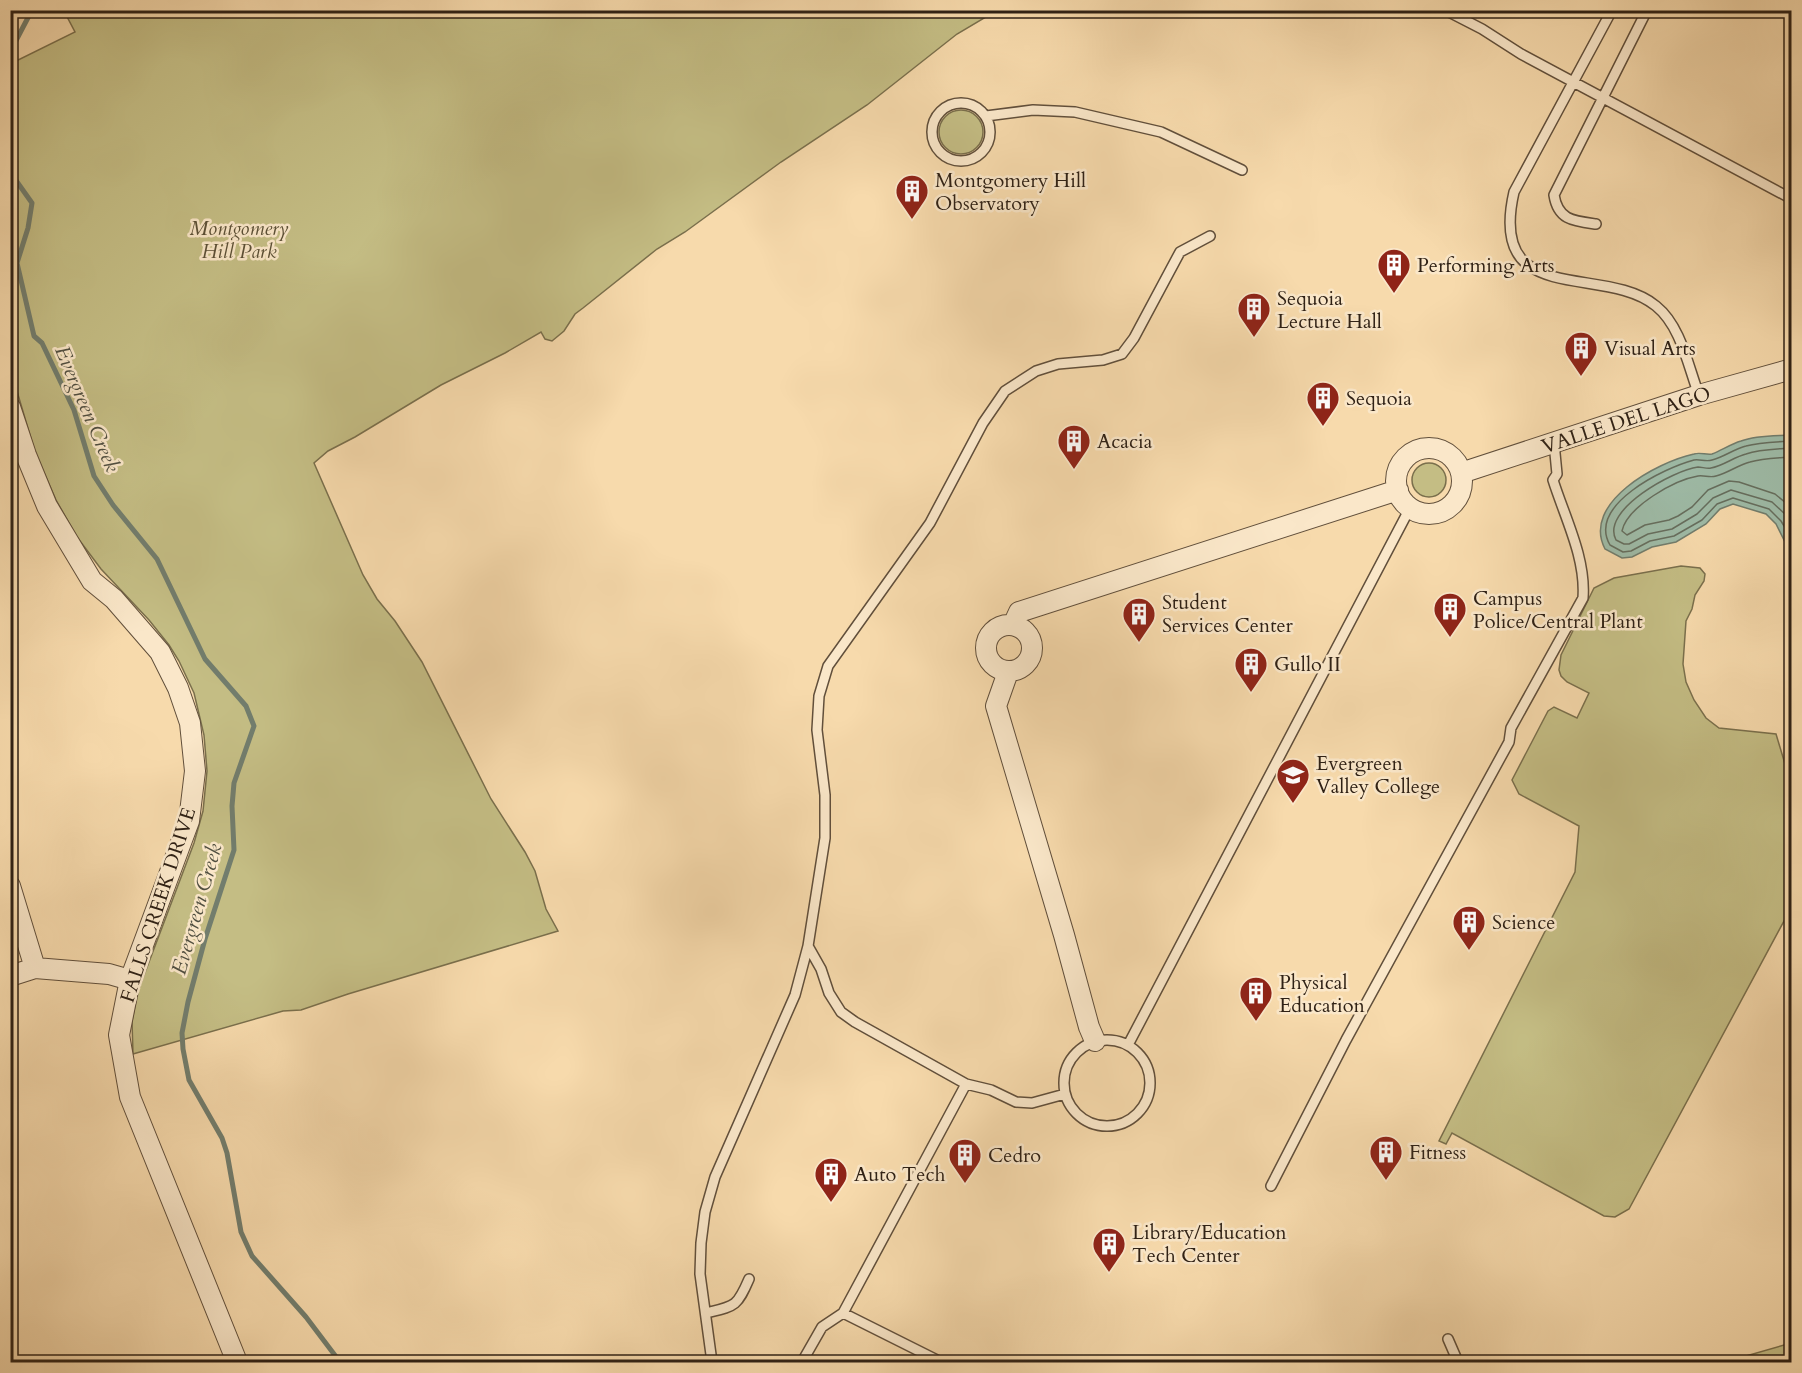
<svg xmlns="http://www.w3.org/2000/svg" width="1802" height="1373" viewBox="0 0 1802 1373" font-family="Cardo,serif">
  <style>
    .green { fill: #c4bd84; stroke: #7a6f4c; stroke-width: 1.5 }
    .water { fill: #9ebba7; stroke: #727d6d; stroke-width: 1.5 }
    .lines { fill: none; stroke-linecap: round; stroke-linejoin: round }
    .shore { stroke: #666e5e; stroke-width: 1.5 }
    .stream { stroke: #727d6d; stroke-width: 5 }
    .lane-casing { stroke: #614f3b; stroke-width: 12 }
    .street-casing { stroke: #614f3b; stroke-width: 22 }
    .lane { stroke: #fae7c9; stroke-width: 9 }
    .street { stroke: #fae7c9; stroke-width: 20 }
    .labels { text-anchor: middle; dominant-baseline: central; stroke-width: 5; stroke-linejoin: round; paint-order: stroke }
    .poi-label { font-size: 20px; fill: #2f2115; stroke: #fae7c9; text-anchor: start }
    .park-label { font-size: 20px; font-style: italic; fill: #5c5036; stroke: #fae7c9 }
    .street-label { font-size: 20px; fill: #2f2115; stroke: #fae7c9 }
    .water-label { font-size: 21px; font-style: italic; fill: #504f41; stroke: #fae7c9 }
  </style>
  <rect width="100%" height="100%" fill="#f7daac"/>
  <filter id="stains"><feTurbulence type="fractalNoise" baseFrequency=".00333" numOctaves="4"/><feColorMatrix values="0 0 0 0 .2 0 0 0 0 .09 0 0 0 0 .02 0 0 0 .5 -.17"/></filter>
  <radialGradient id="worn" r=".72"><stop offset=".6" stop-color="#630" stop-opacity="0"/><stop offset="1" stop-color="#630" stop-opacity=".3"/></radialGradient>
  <path class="green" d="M64,11H996L957,34L867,105L781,162L685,232L657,249L583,308L575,314L564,331L552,341L545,339L541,332L505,353L441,385L355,437L328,451L314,463L363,575L377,599L395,621L422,662L491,799L525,852L535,871L546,909L558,931L348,994L301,1010L283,1011L133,1054L132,1021L138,991L194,843L203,811L207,771L204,735L194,693L179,661L169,645L149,620L101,569L77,537L56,500L35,452L11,371L10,64L75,32Z
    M939 132a22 22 0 1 1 44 0a22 22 0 1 1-44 0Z
    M1412 480a17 17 0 1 1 34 0a17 17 0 1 1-34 0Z
    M1681,566L1700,568L1705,574L1704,581L1695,595L1692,609L1686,621L1683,664L1686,682L1694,700L1706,718L1719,728L1776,734L1791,784V908L1629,1209L1615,1217L1604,1216L1452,1133L1446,1144L1439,1141L1575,872L1579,826L1519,794L1512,780L1548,711L1554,707L1577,718L1589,693L1567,682L1561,676L1559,670L1561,655L1594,588L1614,578Z
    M1791,1343V1362H1725Z"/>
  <path class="water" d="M1791,435V554L1776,524L1766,514L1733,504L1720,509L1706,524L1676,542L1652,547L1632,557L1622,558L1605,549C1581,503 1657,462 1694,454C1700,452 1706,455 1712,454C1722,450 1731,444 1741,441C1757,435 1775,436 1791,435Z"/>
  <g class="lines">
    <path class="shore" d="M1792,441C1776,442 1760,442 1746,446C1734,449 1724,457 1712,460C1706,462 1700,459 1694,460C1664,468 1587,505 1610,545L1623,552L1631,551L1650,541L1674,536L1702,520L1717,504L1733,498L1769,509L1781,521L1792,539
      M1792,448C1777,449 1760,449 1746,454C1734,457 1723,466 1711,468C1707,469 1702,467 1698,467C1674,470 1600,510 1616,540L1624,544H1629L1648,534L1672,529L1697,514L1713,498L1731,490L1772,502L1786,515L1792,524
      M1792,457C1778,458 1763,458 1750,462C1738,465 1728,473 1716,476C1710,478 1704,475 1698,476C1674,480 1627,507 1622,531L1627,535L1645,525L1669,520L1678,516L1692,507L1708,490L1729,481L1739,482L1775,494L1792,508"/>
    <path class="stream" d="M10,52L32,10
      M10,172L32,203L28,228L17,263L34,336L42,343L74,410L94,476L113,505L157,559L205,659L246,706L254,726L234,783L232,806L234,850L205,939L188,1002L182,1033L183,1049L189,1080L222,1138L227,1153L241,1232L252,1256L306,1317L340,1362"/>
    <defs>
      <path id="lane" d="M1445,10L1482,29L1521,54L1792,199
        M1612,10L1514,192C1487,310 1604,263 1656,306C1681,326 1688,366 1699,395
        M932 132a29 29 0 1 1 58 0a29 29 0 1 1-58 0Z
        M986,116L1033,110L1075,112L1161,132L1242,170
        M1596,224C1573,221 1558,220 1554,195L1647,10
        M808,946L821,969L829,993L841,1012L855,1022L966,1084L991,1090L1016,1102L1032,1103L1065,1094
        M1064 1083a43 43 0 1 1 86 0a43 43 0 1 1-86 0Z
        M1128,1045L1410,508
        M1271,1186L1346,1040L1509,742L1511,728L1583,598C1586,558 1565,518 1553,480L1557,474L1554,443
        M706,1313C735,1306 737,1307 749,1279
        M843,1313L941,1362
        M1448,1339L1458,1362
        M712,1362L700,1274L701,1243L705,1212L715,1177L795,995L808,946L825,838V795L817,730L819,696L828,666L930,523L983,423L1005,391L1036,371L1058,364L1103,360L1122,354L1134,338L1180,252L1210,236
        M802,1362L822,1327L843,1313L966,1084"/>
      <path id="street" d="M10,407L26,455L47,506L92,581L114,599L160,652L178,688L190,723L195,771L189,821L130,980L119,1035L130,1097L237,1362
        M1396 481a33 33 0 1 1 66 0a33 33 0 1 1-66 0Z
        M1461,473L1699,395L1792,369
        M986 648a23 23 0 1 1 46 0a23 23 0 1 1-46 0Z
        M1013,625L1019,612L1398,490
        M1008,672L996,706L1064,935L1089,1027L1095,1041
        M10,886L35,968
        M10,976L35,968L109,974L130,980"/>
    </defs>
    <use href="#lane" class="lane-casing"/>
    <use href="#street" class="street-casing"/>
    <use href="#lane" class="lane"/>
    <use href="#street" class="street"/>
  </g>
  <defs>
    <symbol id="building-pin" viewBox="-11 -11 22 30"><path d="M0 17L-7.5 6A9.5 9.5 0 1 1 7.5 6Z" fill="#8f2418" stroke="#fae7c9"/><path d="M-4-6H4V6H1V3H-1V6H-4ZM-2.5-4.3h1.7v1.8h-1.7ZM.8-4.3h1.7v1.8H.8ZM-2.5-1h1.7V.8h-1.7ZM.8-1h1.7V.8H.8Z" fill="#fff"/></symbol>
    <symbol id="university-pin" viewBox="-11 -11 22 30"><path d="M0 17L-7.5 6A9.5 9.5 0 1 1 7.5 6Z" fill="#8f2418" stroke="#fae7c9"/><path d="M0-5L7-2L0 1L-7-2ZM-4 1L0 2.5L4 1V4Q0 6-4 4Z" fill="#fff"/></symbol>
  </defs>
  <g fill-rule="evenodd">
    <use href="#building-pin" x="893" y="172" width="38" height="52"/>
    <use href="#building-pin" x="1375" y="246" width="38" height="52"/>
    <use href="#building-pin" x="1235" y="290" width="38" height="52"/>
    <use href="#building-pin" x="1562" y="329" width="38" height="52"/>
    <use href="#building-pin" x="1304" y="379" width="38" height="52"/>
    <use href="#building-pin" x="1055" y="422" width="38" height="52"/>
    <use href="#building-pin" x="1431" y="590" width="38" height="52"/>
    <use href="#building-pin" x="1120" y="595" width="38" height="52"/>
    <use href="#building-pin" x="1232" y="645" width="38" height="52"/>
    <use href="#university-pin" x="1274" y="756" width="38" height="52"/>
    <use href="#building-pin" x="1450" y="903" width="38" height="52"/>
    <use href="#building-pin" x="1237" y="974" width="38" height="52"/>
    <use href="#building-pin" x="1367" y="1133" width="38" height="52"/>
    <use href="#building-pin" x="946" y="1136" width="38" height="52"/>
    <use href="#building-pin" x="812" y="1155" width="38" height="52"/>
    <use href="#building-pin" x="1090" y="1225" width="38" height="52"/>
  </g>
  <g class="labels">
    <g class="poi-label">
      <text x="935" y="180">Montgomery Hill<tspan x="935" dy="23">Observatory</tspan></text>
      <text x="1417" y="265">Performing Arts</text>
      <text x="1277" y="298">Sequoia<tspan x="1277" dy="23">Lecture Hall</tspan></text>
      <text x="1604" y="348">Visual Arts</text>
      <text x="1346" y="398">Sequoia</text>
      <text x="1097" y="441">Acacia</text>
      <text x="1473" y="598">Campus<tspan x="1473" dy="23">Police/Central Plant</tspan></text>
      <text x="1162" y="602">Student<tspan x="1162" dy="23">Services Center</tspan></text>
      <text x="1274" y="664">Gullo II</text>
      <text x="1316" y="763">Evergreen<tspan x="1316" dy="23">Valley College</tspan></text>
      <text x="1492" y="922">Science</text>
      <text x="1279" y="982">Physical<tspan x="1279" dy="23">Education</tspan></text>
      <text x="1409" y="1152">Fitness</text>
      <text x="988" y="1155">Cedro</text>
      <text x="854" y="1174">Auto Tech</text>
      <text x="1132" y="1232">Library/Education<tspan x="1132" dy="23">Tech Center</tspan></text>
    </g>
    <g class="park-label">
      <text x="239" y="228">Montgomery<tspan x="239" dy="23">Hill Park</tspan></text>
    </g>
    <g class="street-label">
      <text transform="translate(1626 420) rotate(-18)">VALLE DEL LAGO</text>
      <text transform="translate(158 905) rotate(-72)">FALLS CREEK DRIVE</text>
    </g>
    <g class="water-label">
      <text transform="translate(87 409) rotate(67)">Evergreen Creek</text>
      <text transform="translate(197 909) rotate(-74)">Evergreen Creek</text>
    </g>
  </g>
  <rect width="1802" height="1373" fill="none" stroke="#f7daac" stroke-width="36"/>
  <rect x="12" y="12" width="1778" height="1349" fill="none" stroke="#2f2115" stroke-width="3"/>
  <rect x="18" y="18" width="1766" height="1337" fill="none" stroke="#2f2115" stroke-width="1.5"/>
  <rect width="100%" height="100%" filter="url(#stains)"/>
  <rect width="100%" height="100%" fill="url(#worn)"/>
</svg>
